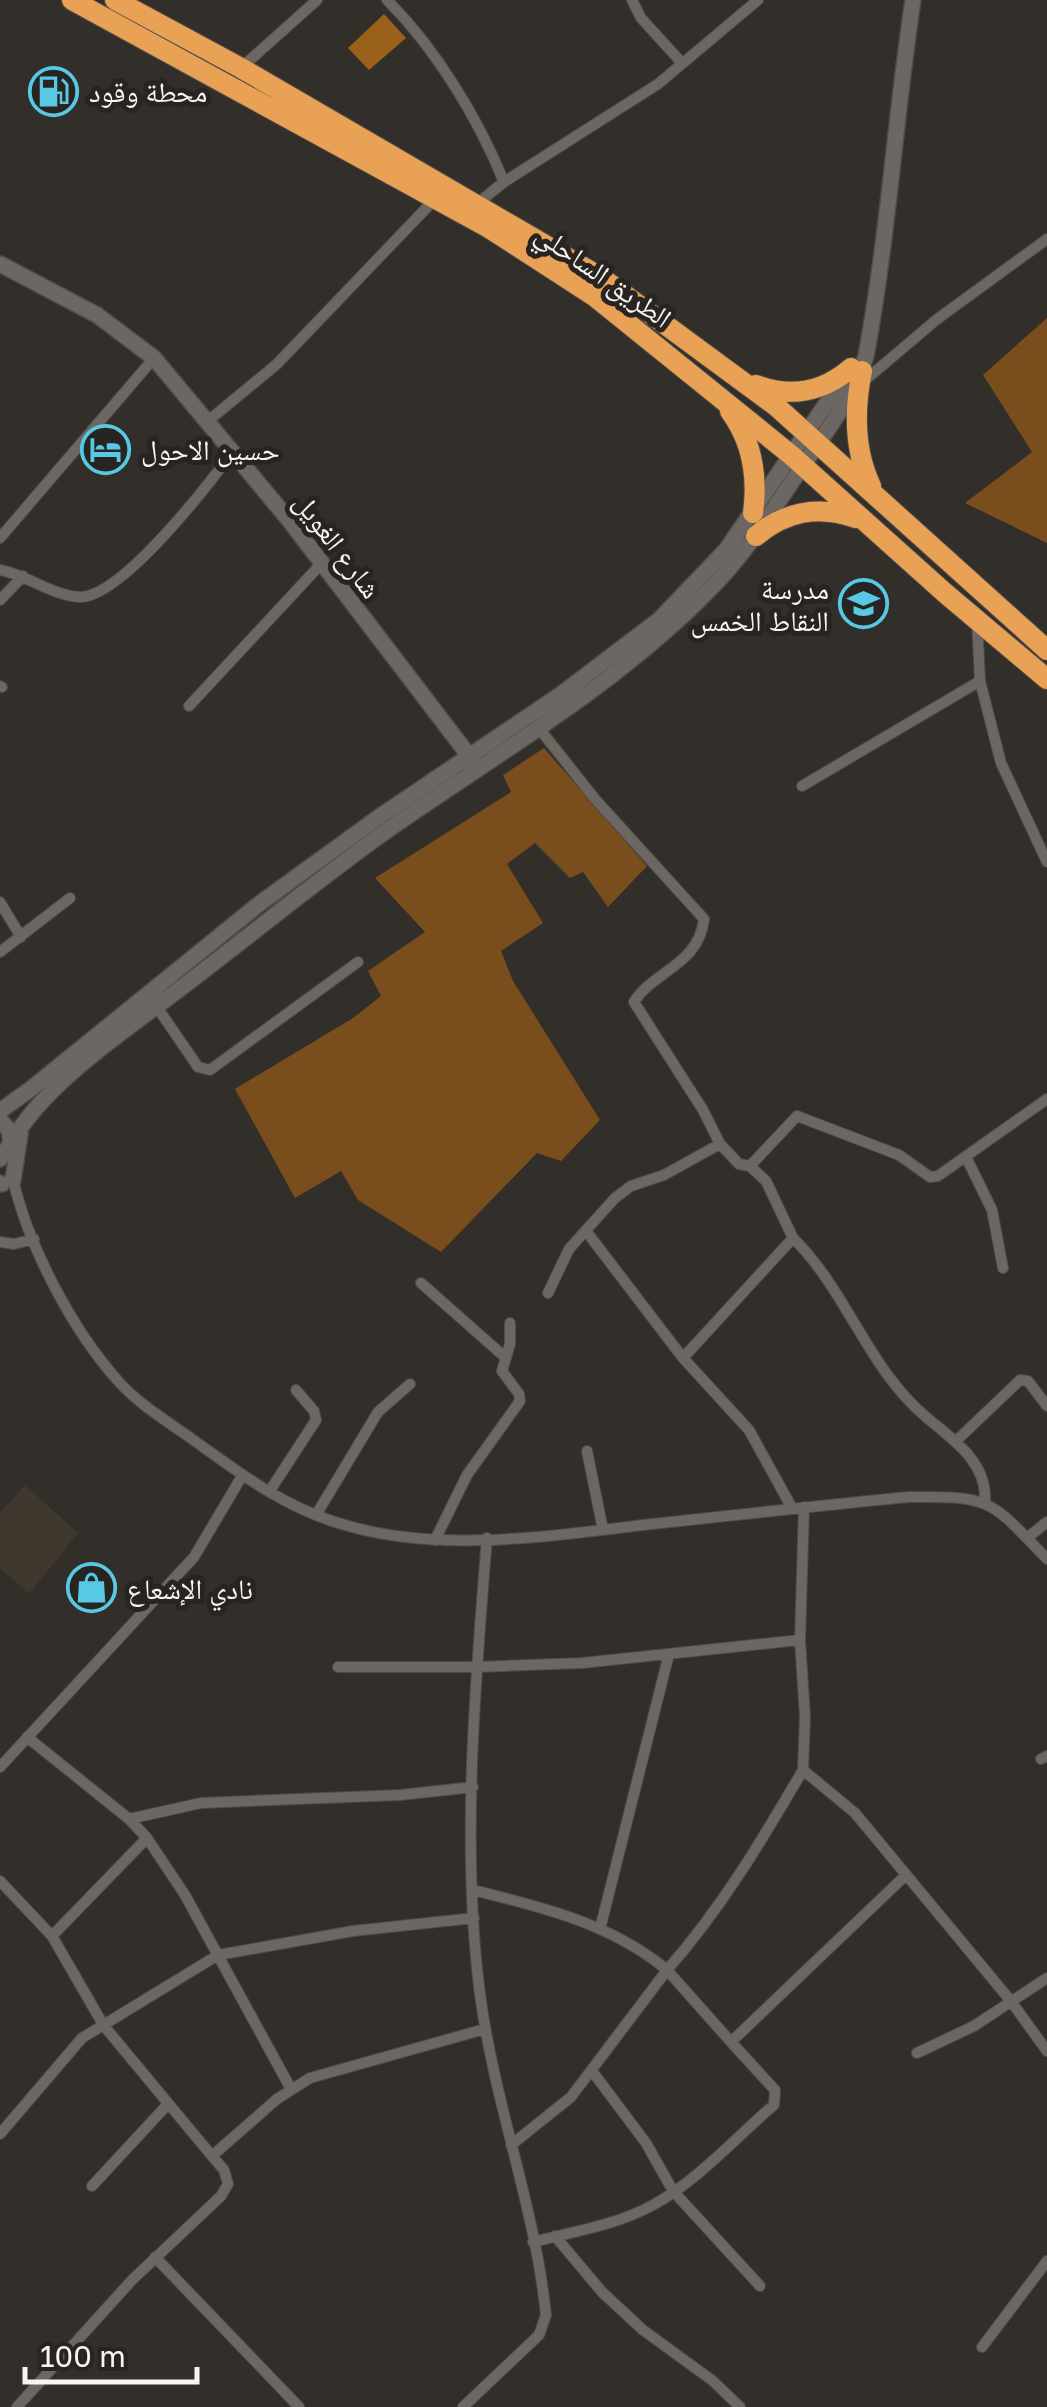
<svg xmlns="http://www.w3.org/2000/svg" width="1047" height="2407" viewBox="0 0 1047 2407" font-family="'Golos Text','Noto Naskh Arabic',sans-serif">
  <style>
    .built { fill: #40372f }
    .forest { fill: #7a4e1c }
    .water { fill: #9a611b }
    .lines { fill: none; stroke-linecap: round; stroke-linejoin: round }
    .street-casing { stroke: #4f4b49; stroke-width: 12 }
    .secondary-casing { stroke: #4f4b49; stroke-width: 18 }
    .highway-casing { stroke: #4f4b49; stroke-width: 22 }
    .street { stroke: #6c6763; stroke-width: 10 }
    .secondary { stroke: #6c6763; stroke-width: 15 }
    .highway { stroke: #e8a155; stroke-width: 20 }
    .labels { text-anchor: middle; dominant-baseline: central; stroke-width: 10; stroke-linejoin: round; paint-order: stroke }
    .poi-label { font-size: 28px; fill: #f7f4f2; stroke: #282421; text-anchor: start }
    .street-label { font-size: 28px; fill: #f7f4f2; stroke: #282421 }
  </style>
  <rect width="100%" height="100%" fill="#322e2a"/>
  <path class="built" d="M25,1485L78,1533L29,1594L0,1568V1513Z"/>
  <path class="forest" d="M1047,318V543L965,503L1032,452L983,375Z
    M544,748L647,866L608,907L583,872L570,878L535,843L507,864L543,923L501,951L513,981L600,1120L561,1161L537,1153L441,1252L358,1200L341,1171L295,1198L235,1089L353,1018L381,996L368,971L425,932L375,878L511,792L503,775Z"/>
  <path class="water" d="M384,14L406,38L369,70L348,48Z"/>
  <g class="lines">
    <defs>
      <path id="street" d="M387,0C436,49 478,118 504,182L478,203
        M632,0L641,18L682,63
        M241,68L317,0
        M504,182L658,84L758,0
        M863,382L936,320L1047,239
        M208,421L277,364L435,199
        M0,538L154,358
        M0,570C27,575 53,596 80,597C122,597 209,484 234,450
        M0,600L23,576
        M980,681L1001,763L1047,862
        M0,686L2,687
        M189,706L321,564
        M538,727L595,799L704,919C699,965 653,971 634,1002L703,1110L720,1144
        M802,786L980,681L977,620
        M0,902L21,937
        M0,952L70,898
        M157,1007L198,1067L210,1070L358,962
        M966,1157L992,1210L1003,1268
        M750,1166L797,1116L899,1155L930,1177L938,1176L1047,1099
        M12,1175C27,1244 72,1330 119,1382C138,1403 162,1418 185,1434C233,1468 278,1504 335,1522C435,1555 549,1536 652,1524C738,1515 823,1505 909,1497C993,1496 990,1500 1047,1559
        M586,1231L683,1358
        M0,1242L14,1244L34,1239
        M421,1283L506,1358
        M548,1293L569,1249L615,1198L631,1186L664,1175L720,1144L739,1164L750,1166L766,1181L793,1238
        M956,1441L1020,1380L1028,1381L1047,1406
        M587,1451L603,1530
        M269,1492L316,1420L314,1411L296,1390
        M792,1508L749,1430L683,1358L793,1238C847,1291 867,1367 926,1417C952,1439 987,1461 985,1501
        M316,1515L378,1412L410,1384
        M1027,1538L1047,1522
        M435,1540L467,1475L520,1401L519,1394L502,1371L510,1344V1323
        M338,1667H477L582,1663L800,1640
        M27,1737L129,1819L147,1838L185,1895L291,2089
        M1041,1759L1047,1756
        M0,1767L194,1557L242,1476
        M803,1770L805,1717L800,1640L804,1507
        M129,1819L201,1803L400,1795L473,1787
        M0,1881L52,1936L104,2026L212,2156L224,2170L228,2184L221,2196L132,2280L17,2407
        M473,1890C542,1907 612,1924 667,1970C721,1909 762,1840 803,1770L855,1813L1010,2000L1047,2051
        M600,1929L669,1654
        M52,1936L147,1838
        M917,2053L974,2026L1047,1978
        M592,2071L646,2143L673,2191L760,2286
        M0,2134L82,2038L218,1955L353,1931L474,1918
        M511,2145L571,2097L667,1970L731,2042L906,1875
        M212,2156L277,2099L310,2078L485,2029
        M92,2186L168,2104
        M555,2236L602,2292L643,2330L713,2381L740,2407
        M533,2242C572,2232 617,2225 653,2205C695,2182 732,2142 768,2110L774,2105L775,2090L731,2042
        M155,2257L299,2407
        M982,2347L1047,2261
        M463,2407L539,2335L546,2315C535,2207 494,2102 480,1994C461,1850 475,1684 487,1538"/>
      <path id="secondary" d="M0,264L97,315L154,358L289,520L473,761
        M0,1111L32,1088L259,904L379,817L560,695L659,620L726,550L846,375
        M0,1120L9,1130L11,1143L0,1159
        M11,1143C46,1080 134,1025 190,981C256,931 321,877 389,829C498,753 618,684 711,588C747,552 773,509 802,467C825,433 854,396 866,356C888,238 895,119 913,0
        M13,1180L20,1134
        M0,1183L2,1184"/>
      <path id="highway" d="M72,0L489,228L594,296L791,455L945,593L1047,679
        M115,0L241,68L602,278L777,407L1047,650
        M862,371C854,410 854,450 871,486
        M756,385C790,398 823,392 851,368
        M730,411C752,441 758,476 753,513
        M756,536C786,511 818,505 856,518"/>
    </defs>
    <use href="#street" class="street-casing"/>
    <use href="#secondary" class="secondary-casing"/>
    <use href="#highway" class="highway-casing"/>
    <use href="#street" class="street"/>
    <use href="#secondary" class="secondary"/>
    <use href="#highway" class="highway"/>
  </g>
  <defs>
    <symbol id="fuel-ring" viewBox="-11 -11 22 22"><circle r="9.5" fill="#282421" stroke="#58c9e4" stroke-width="1.5"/><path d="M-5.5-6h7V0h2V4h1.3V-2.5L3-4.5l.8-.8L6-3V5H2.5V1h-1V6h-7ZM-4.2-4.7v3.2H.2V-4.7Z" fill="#58c9e4"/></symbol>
    <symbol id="hotel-ring" viewBox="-11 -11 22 22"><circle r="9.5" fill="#282421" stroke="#58c9e4" stroke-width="1.5"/><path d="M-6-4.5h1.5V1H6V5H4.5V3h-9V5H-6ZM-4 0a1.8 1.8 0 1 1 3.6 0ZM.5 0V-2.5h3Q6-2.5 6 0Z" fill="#58c9e4"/></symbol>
    <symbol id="school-ring" viewBox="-11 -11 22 22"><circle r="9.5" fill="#282421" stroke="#58c9e4" stroke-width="1.5"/><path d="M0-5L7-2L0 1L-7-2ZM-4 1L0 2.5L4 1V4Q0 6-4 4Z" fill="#58c9e4"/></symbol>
    <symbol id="shop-ring" viewBox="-11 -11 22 22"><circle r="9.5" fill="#282421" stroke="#58c9e4" stroke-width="1.5"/><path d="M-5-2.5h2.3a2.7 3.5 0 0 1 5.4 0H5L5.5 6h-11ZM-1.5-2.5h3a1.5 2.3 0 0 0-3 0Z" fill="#58c9e4"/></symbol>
  </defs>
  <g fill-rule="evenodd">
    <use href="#fuel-ring" x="26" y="64" width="55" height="55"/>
    <use href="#hotel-ring" x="78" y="422" width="55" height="55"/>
    <use href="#school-ring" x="836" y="576" width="55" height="55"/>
    <use href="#shop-ring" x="64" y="1560" width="55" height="55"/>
  </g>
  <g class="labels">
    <g class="poi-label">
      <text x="89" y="91">محطة وقود</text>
      <text x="141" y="449">حسين الاحول</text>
      <text x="829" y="588" text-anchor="end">مدرسة<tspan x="829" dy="32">النقاط الخمس</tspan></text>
      <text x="127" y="1588">نادي الإشعاع</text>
    </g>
    <g class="street-label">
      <text transform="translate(604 275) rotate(35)">الطريق الساحلي</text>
      <text transform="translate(338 545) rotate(53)">شارع الغويل</text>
    </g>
  </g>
  <path d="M25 2367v15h172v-15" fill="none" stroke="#f7f4f2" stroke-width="5"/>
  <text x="40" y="2367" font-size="30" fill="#f7f4f2" stroke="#282421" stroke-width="8" paint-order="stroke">100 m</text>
</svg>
